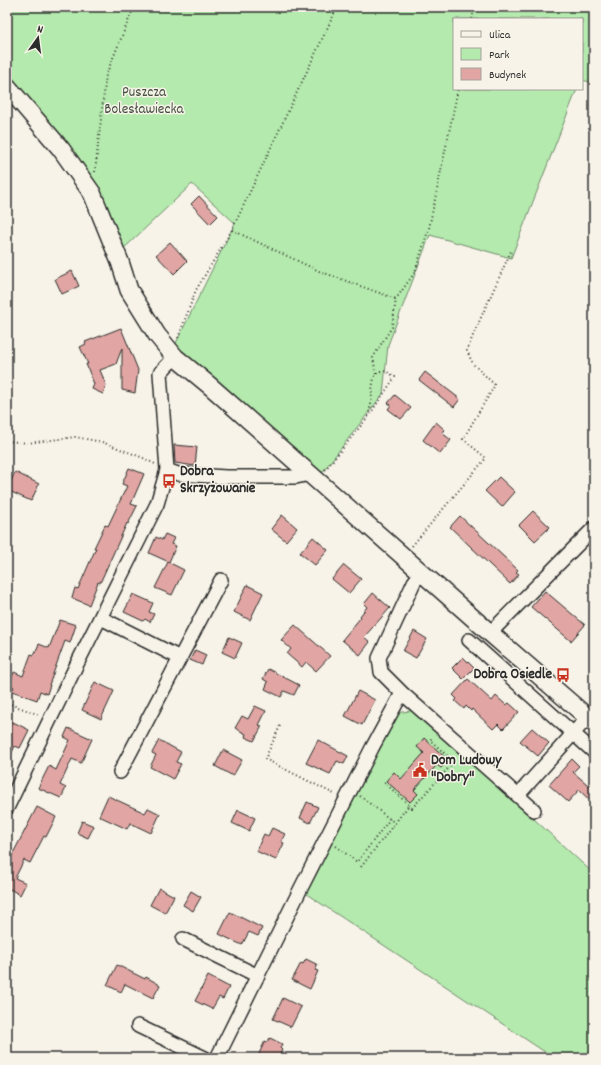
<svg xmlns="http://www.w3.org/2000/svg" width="601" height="1065" viewBox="0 0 601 1065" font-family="Dekko,sans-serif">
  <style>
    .green { fill: #b4eaad; stroke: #708a6c }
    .building { fill: #e1a6a3; stroke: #2b2b2b }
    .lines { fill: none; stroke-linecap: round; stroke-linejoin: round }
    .minor-casing { stroke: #2b2b2b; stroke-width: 16 }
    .major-casing { stroke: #2b2b2b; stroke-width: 20 }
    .path { stroke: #2b2b2b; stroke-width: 2; stroke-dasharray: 1 3; stroke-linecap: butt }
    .minor { stroke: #f7f3e8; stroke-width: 13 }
    .major { stroke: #f7f3e8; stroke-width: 17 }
    .labels { text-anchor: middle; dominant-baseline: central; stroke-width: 3; stroke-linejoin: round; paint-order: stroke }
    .park-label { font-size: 15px; fill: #465145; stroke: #f7f3e8 }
    .poi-label { font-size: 15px; font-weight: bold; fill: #2b2b2b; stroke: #f7f3e8; text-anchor: start }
  </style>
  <rect width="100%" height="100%" fill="#f7f3e8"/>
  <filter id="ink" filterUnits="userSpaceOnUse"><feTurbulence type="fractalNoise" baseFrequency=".025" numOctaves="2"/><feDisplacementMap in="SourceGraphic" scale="8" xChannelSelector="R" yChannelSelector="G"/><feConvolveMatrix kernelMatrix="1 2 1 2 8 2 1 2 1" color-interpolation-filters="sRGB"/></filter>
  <g filter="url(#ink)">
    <path class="green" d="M7,7H594V83L582,80V19H454V89H577L511,258L430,235L388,345L383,394L321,474L175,345L235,223L192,184L118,254L95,197L7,82Z
      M415,710L594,874V1058H554L305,893L397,713Z"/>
    <path class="building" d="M199,196L218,216L210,224L191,204Z
      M170,242L187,261L174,274L156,255Z
      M72,271L79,286L62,294L55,279Z
      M121,328L138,370L135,393L122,390V348L116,364L100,370L106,385L103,394L92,389L94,384L86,364H88L80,347L86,344L85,342Z
      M425,372L460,399L454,407L419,380Z
      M395,395L411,408L401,419L388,409L391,405L388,403Z
      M436,422L445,430L442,433L451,440L440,454L423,440Z
      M174,445L197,447L195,466L175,463Z
      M129,468L144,474L131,504L137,506L128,524L127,523L100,583L98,582L89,605L72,598L75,588L78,589L96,548H94L105,525L108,526L127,486L122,484Z
      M15,472L39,484L31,501L7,490Z
      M499,477L515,492L502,507L485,491Z
      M533,511L550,527L535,541L519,525Z
      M282,515L297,528L286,541L271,529Z
      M460,516L518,570L516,572L519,574L510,584L450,527Z
      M165,534L174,538L171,544L176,546L169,562L149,553L156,537L162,540Z
      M313,537L328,550L315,565L300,553Z
      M168,562L184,570L172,595L155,588Z
      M344,565L361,579L349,593L332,579Z
      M247,585L263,593L250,620L234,612Z
      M545,591L585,625L571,641L531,607Z
      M373,593L390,608L364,637L370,642L360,655L342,640L361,617L360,616L367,607L364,604Z
      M133,594L153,603L149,612L154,614L150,622L145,619L143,621L124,612Z
      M60,620L76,625L70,643L65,641L49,685H50L47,694L40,691L37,700L12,691L14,687L9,685L14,672L23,676L31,654L34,655L39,644L49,648Z
      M295,625L330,656L316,671L306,662L302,667L287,654L291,649L281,640Z
      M414,631L427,639L416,658L403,651Z
      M229,637L242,643L235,658L222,652Z
      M195,650L206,655L202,665L190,660Z
      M463,657L474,668L463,679L452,668Z
      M268,669L299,685L294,695L284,691L281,697L265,689L268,682L263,679Z
      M468,679L492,701L496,696L506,705L509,703L519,712L503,729L498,724L493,729L472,709L471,711L466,706L464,709L455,701L457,699L453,695Z
      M95,682L114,691L101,719L82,710Z
      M358,691L375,700L362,725L345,716Z
      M255,706L266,711L259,725L262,726L254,741L245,737L246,734L235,728L242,716L248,719Z
      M7,719L29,730L20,748L15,746L7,763Z
      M68,728L92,739L81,763L72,759L60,785L66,788L61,798L38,788L49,766L56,770L70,740L64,737Z
      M532,728L549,743L538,756L520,741Z
      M424,738L448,760L441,768L437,765L414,790L418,794L410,802L386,781L394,772L401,779L424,753L417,747Z
      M159,740L181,752L176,762L181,764L173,779L150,767L156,755L152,753Z
      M318,740L348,756L344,764L337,761L330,774L306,763Z
      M223,750L242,760L233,776L215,766Z
      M572,759L579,766L573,772L594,790V804L579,790L568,802L549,785Z
      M108,796L145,813L148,808L160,814L151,833L130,823L127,829L99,816Z
      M307,802L318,807L310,823L300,818Z
      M37,807L56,817L46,837L44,836L30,863L24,860L15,878L26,883L20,895L10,889L7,895V865Z
      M238,810L255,818L249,831L232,823Z
      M82,821L94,826L88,838L77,833Z
      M272,828L285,834L281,842L284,843L276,860L256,851L264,834L268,836Z
      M159,888L174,896L165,913L150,905Z
      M191,891L201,897L193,911L183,905Z
      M230,912L262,928L258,936L249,932L242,945L219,934Z
      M306,959L318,965L315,970L318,971L310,989L292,980L301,963L303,964Z
      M117,965L145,979L146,977L160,985L153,998L125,984L121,992L107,985Z
      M208,976L229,987L223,999L219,997L212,1009L195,1001Z
      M283,998L301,1007L291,1027L273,1019Z
      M270,1038L282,1044L280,1048L282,1050L278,1058H257L265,1041L267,1042Z"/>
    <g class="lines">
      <defs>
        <path id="minor" d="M167,470L178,474L226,477H296L310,474
          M101,618L180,658L120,772
          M490,633L594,528
          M469,640L594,752
          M180,658L221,580
          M402,693L534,810
          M518,795L588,717
          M7,808L76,666L157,504L167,470L160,373L175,357
          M183,939L258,976
          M138,1026L205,1058
          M217,1058L301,888L372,748L402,693L381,672L379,658L414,582L422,572"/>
        <path id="major" d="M7,86L61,149L92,193L120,262L129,290L157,335L175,357L209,385L490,633L594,723"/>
      </defs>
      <use href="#minor" class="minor-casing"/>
      <use href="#major" class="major-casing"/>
      <path class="path" d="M472,19L475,7
        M95,172L106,75L134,7
        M232,230L319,271L396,299
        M178,338L196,290L232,230L334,14L336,7
        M376,374L373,358L378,349L392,327L396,299L415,272L429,228L458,89
        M7,441L28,443L75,437L102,442L141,457L155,464
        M325,470L368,417L395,377C370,358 373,389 371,404C370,408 369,412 368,417
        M412,546L486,458L463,439L495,385L473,364L467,351L474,333L512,249
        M7,703L40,715
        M280,726L265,759L336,795
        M360,796L395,823L409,805L384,782
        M409,805L412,808L454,762L430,740L433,737
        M336,846L357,862L390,819
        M361,867L395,823"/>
      <use href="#minor" class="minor"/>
      <use href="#major" class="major"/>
    </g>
  </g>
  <defs>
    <symbol id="bus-bare" viewBox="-9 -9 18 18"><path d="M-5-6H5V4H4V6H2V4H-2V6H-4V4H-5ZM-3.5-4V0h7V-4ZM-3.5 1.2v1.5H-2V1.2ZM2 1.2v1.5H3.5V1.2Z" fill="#c8321e" stroke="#f7f3e8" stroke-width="2.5" paint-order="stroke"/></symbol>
    <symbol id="civic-bare" viewBox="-9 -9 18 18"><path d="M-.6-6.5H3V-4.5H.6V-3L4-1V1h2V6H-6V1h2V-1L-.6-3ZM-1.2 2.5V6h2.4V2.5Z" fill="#c8321e" stroke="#f7f3e8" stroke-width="2.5" paint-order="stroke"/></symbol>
  </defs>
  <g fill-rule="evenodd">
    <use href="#bus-bare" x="159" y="471" width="20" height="20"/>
    <use href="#bus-bare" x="553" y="665" width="20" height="20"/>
    <use href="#civic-bare" x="410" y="760" width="20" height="20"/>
  </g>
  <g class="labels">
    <g class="park-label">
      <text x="144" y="93">Puszcza<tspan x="144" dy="17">Bolesławiecka</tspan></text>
    </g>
    <g class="poi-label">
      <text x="180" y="472">Dobra<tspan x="180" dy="17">Skrzyżowanie</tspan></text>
      <text x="552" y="675" text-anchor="end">Dobra Osiedle</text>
      <text x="431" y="761">Dom Ludowy<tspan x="431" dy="17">"Dobry"</tspan></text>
    </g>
  </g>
  <rect width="601" height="1065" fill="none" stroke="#f7f3e8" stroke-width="24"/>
  <rect x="12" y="12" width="577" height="1041" fill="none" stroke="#2b2b2b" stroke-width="1.5" filter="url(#ink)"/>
  <rect x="453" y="18" width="130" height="72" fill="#f7f3e8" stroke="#a5a39c"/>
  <rect x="461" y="31" width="20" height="6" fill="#f7f3e8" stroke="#a5a39c"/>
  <text x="489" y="38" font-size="12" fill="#2b2b2b">Ulica</text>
  <rect x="461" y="48" width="20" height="12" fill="#b4eaad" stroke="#a5a39c"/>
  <text x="489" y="58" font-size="12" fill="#2b2b2b">Park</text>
  <rect x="461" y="68" width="20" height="12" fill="#e1a6a3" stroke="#a5a39c"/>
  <text x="489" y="78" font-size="12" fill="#2b2b2b">Budynek</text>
  <g transform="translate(38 38) rotate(14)" stroke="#f7f3e8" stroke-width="3" paint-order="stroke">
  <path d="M0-3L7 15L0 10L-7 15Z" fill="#2b2b2b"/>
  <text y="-6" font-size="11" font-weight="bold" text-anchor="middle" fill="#2b2b2b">N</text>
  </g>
</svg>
